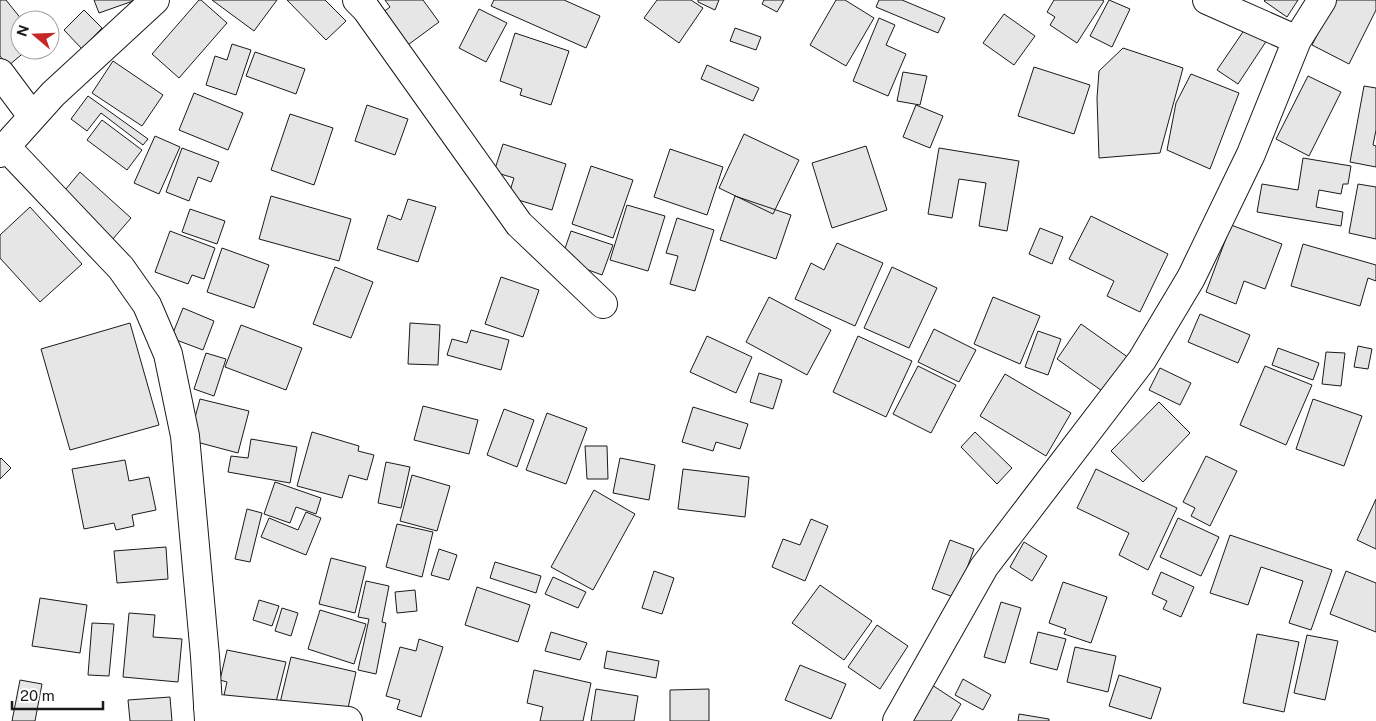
<svg xmlns="http://www.w3.org/2000/svg" width="1376" height="721" viewBox="0 0 1376 721" font-family="'Public Sans',sans-serif">
  <style>
    .building { fill: #e6e6e6; stroke: #1a1a1a }
    .lines { fill: none; stroke-linecap: round; stroke-linejoin: round }
    .minor-casing { stroke: #1a1a1a; stroke-width: 30 }
    .minor { stroke: #fff; stroke-width: 28 }
  </style>
  <rect width="100%" height="100%" fill="#fff"/>
  <path class="building" d="M0,0H6L22,20H20V50H27L8,66L0,56Z
    M94,0H133V1L99,13Z
    M199,0H201L227,23L179,78L152,54Z
    M212,0H277L254,31Z
    M287,0H325L346,21L326,40Z
    M385,0H423L439,22L401,50L378,16L390,7Z
    M494,0H564L600,16L586,48L491,6Z
    M657,0H691L703,8L679,43L644,18Z
    M698,0H719L715,10L698,2Z
    M764,0H784L777,12L762,4Z
    M836,0H845L874,18L846,66L810,45Z
    M879,0H902L945,18L938,33L876,7Z
    M1054,0H1102L1104,1L1077,43L1050,25L1055,17L1047,12Z
    M1109,0L1130,9L1112,47L1090,36Z
    M1265,0H1298L1287,17L1264,1Z
    M1335,0H1376V10L1349,64L1312,45Z
    M479,9L507,23L486,62L459,48Z
    M84,10L102,28L82,49L64,30Z
    M1004,14L1035,36L1014,65L983,43Z
    M879,18L895,25L886,45L906,54L888,96L853,81Z
    M1247,26L1267,40L1238,84L1217,70Z
    M735,28L761,37L756,50L730,41Z
    M515,33L569,51L551,105L520,95L522,89L500,81Z
    M232,44L251,50L236,95L206,85L215,56L227,60Z
    M1123,48L1183,68L1160,153L1099,158L1097,98L1099,71Z
    M255,52L305,69L296,94L246,76Z
    M113,61L163,95L142,126L92,93Z
    M707,65L759,88L753,101L701,79Z
    M1034,67L1090,85L1074,134L1018,116Z
    M903,72L927,76L920,105L897,101Z
    M1191,74L1239,93L1210,169L1167,150L1176,103Z
    M1308,76L1341,92L1309,156L1276,139Z
    M1364,86L1376,88V130L1373,145L1376,146V167L1350,162Z
    M194,93L243,113L228,150L179,130Z
    M88,96L148,139L143,145L101,113L87,131L71,119Z
    M367,105L408,119L395,155L355,141Z
    M916,105L943,116L930,148L903,137Z
    M290,114L333,128L314,185L271,170Z
    M102,120L142,150L127,170L87,140Z
    M744,134L799,160L773,214L719,188Z
    M155,136L180,147L159,194L134,183Z
    M503,144L566,164L552,210L508,197L514,178L494,172Z
    M866,146L887,210L832,228L812,163Z
    M182,148L219,162L211,182L198,177L189,201L166,192Z
    M939,148L1019,161L1007,231L979,226L986,183L959,179L952,218L928,214Z
    M670,149L723,167L707,215L654,197Z
    M1303,158L1351,166L1348,184H1343L1341,194L1319,190L1316,207L1343,212L1341,226L1257,212L1262,184L1298,190Z
    M591,166L633,180L613,238L572,224Z
    M80,172L131,218L112,240L61,195Z
    M1358,184L1376,187V239L1349,233Z
    M271,196L351,219L339,261L259,239Z
    M735,196L791,215L776,259L720,240Z
    M408,199L436,207L418,262L377,249L388,215L401,220Z
    M627,205L665,216L648,271L610,260Z
    M30,207L82,264L40,302L0,258V235Z
    M190,209L225,221L217,244L182,232Z
    M1091,216L1168,254L1140,312L1107,296L1114,281L1069,259Z
    M677,218L714,230L695,291L670,284L678,256L666,253Z
    M1231,225L1282,244L1265,289L1244,281L1236,304L1206,292Z
    M1040,228L1063,237L1052,264L1029,254Z
    M170,231L215,248L204,279L192,275L188,284L155,272Z
    M571,231L613,245L602,275L561,260Z
    M837,243L883,263L855,326L795,299L811,263L824,270Z
    M1303,244L1376,265V281L1368,278L1360,306L1291,286Z
    M222,248L269,265L254,308L207,292Z
    M335,267L373,282L351,338L313,324Z
    M892,267L937,288L909,348L864,328Z
    M501,277L539,290L523,337L485,324Z
    M769,297L831,330L807,375L746,342Z
    M993,297L1040,316L1020,364L974,344Z
    M183,308L214,321L203,350L171,338Z
    M1200,314L1250,335L1238,363L1188,342Z
    M130,323L159,425L70,450L41,349Z
    M410,323L440,325L438,365L408,364Z
    M1081,324L1129,358L1105,393L1057,359Z
    M241,325L302,348L286,390L225,367Z
    M934,329L976,350L959,382L918,362Z
    M471,330L509,340L501,370L447,355L452,339L467,343Z
    M1038,331L1061,339L1048,375L1025,367Z
    M707,336L752,357L736,393L690,372Z
    M858,336L912,361L886,417L833,392Z
    M1358,346L1372,349L1368,369L1354,367Z
    M1278,348L1319,363L1313,380L1272,365Z
    M1326,352L1345,353L1341,386L1322,384Z
    M206,353L226,359L214,396L194,389Z
    M918,366L956,385L931,433L893,414Z
    M1265,366L1312,385L1286,445L1240,425Z
    M1160,368L1191,383L1180,405L1149,390Z
    M759,373L782,380L773,409L750,402Z
    M1005,374L1071,413L1046,456L980,416Z
    M200,399L249,411L238,453L189,440Z
    M1313,399L1362,416L1344,466L1296,449Z
    M1159,402L1190,433L1143,482L1111,451Z
    M423,406L478,420L469,454L414,440Z
    M693,407L748,424L740,449L716,442L713,451L682,442Z
    M504,409L534,420L517,467L487,455Z
    M547,413L587,428L566,484L526,470Z
    M312,432L359,446L358,451L374,455L367,480L349,475L342,498L297,486Z
    M975,432L1012,468L997,484L961,447Z
    M251,439L297,447L290,483L228,472L231,456L248,458Z
    M585,446H607L608,479H587Z
    M1206,456L1237,471L1210,526L1191,516L1195,508L1183,502Z
    M1,458L11,468L0,479V459Z
    M620,458L655,465L649,500L613,493Z
    M125,460L129,481L149,477L156,510L132,515L134,526L116,530L114,523L84,529L72,469Z
    M386,462L410,467L401,508L378,503Z
    M683,469L749,477L745,517L678,509Z
    M1096,469L1177,508L1148,570L1119,555L1129,533L1077,508Z
    M412,475L450,486L437,531L400,521Z
    M275,482L321,498L316,514L296,507L290,523L264,514Z
    M594,490L635,514L593,590L551,567Z
    M1376,499V549L1357,540Z
    M247,509L262,513L250,562L235,559Z
    M306,512L321,518L306,555L261,537L269,518L298,530Z
    M1178,518L1219,537L1201,576L1160,557Z
    M811,519L828,526L805,581L772,567L783,539L800,545Z
    M397,524L433,532L422,577L386,567Z
    M1230,535L1332,570L1311,630L1289,623L1303,581L1261,567L1248,605L1210,593Z
    M950,540L974,549L956,598L932,589Z
    M1024,542L1047,556L1032,581L1010,567Z
    M166,547L168,579L117,583L114,551Z
    M439,549L457,555L449,580L431,575Z
    M331,558L366,567L355,613L319,604Z
    M495,562L541,576L536,593L490,578Z
    M654,571L674,578L662,614L642,608Z
    M1346,571L1376,583V632L1330,614Z
    M1161,572L1194,587L1181,617L1163,609L1167,601L1152,594Z
    M553,577L586,592L578,608L545,594Z
    M366,581L389,586L382,622L386,623L376,674L358,670L369,619L358,617Z
    M1063,582L1107,597L1091,643L1064,634L1066,629L1049,623Z
    M820,585L872,621L844,660L792,623Z
    M477,587L530,605L518,642L465,625Z
    M415,590L417,611L397,613L395,592Z
    M40,598L87,605L80,653L32,646Z
    M259,600L279,606L272,626L253,620Z
    M1001,602L1021,608L1005,663L984,657Z
    M282,608L298,613L291,636L275,631Z
    M320,610L366,624L354,664L308,649Z
    M129,613L155,615L153,637L182,639L178,682L123,677Z
    M92,623L114,624L109,676L88,675Z
    M877,625L908,646L880,689L848,667Z
    M551,632L587,643L580,660L545,651Z
    M1038,632L1066,639L1057,670L1030,663Z
    M1257,634L1299,642L1284,712L1243,703Z
    M1307,635L1338,641L1325,700L1294,693Z
    M419,639L443,647L421,717L397,709L400,700L386,696L400,647L416,651Z
    M1075,647L1116,656L1108,692L1067,682Z
    M227,650L286,662L275,706L224,695L227,682L220,680Z
    M607,651L659,661L656,678L604,668Z
    M291,657L356,672L346,717L280,703Z
    M800,665L846,684L831,719L785,700Z
    M534,670L591,683L583,721H540L543,707L527,703Z
    M1119,675L1161,688L1151,719L1109,706Z
    M963,679L991,695L983,710L955,695Z
    M20,680L42,684L35,721H12Z
    M929,683L961,704L951,721H912Z
    M596,689L638,696L634,721H591Z
    M709,689V721H670V690Z
    M170,697L172,721H130L128,700Z
    M1019,714L1049,719V721H1018Z"/>
  <g class="lines">
    <defs>
      <path id="minor" d="M357,0L366,9L519,224L603,304
        M1207,0L1297,40
        M0,73L32,116
        M6,147L121,268L147,305L168,354L185,436L205,656L209,721
        M0,153L53,94L155,0
        M208,708L348,721
        M897,721L984,567L1142,360L1191,278L1251,154L1297,40L1322,0"/>
    </defs>
    <use href="#minor" class="minor-casing"/>
    <use href="#minor" class="minor"/>
  </g>
  <g transform="translate(35 35) rotate(289)"><circle r="24" fill="#ffffff" stroke="#a3a3a3"/>
  <path d="M0-4L9 19L0 12L-9 19Z" fill="#c62828"/>
  <text y="-8" font-size="14" font-weight="bold" text-anchor="middle" fill="#1a1a1a">N</text>
  </g>
  <path d="M12 701v8h91v-8" fill="none" stroke="#1a1a1a" stroke-width="2.5"/>
  <text x="20" y="701" font-size="15" fill="#1a1a1a" stroke="#ffffff" stroke-width="4" paint-order="stroke">20 m</text>
</svg>
